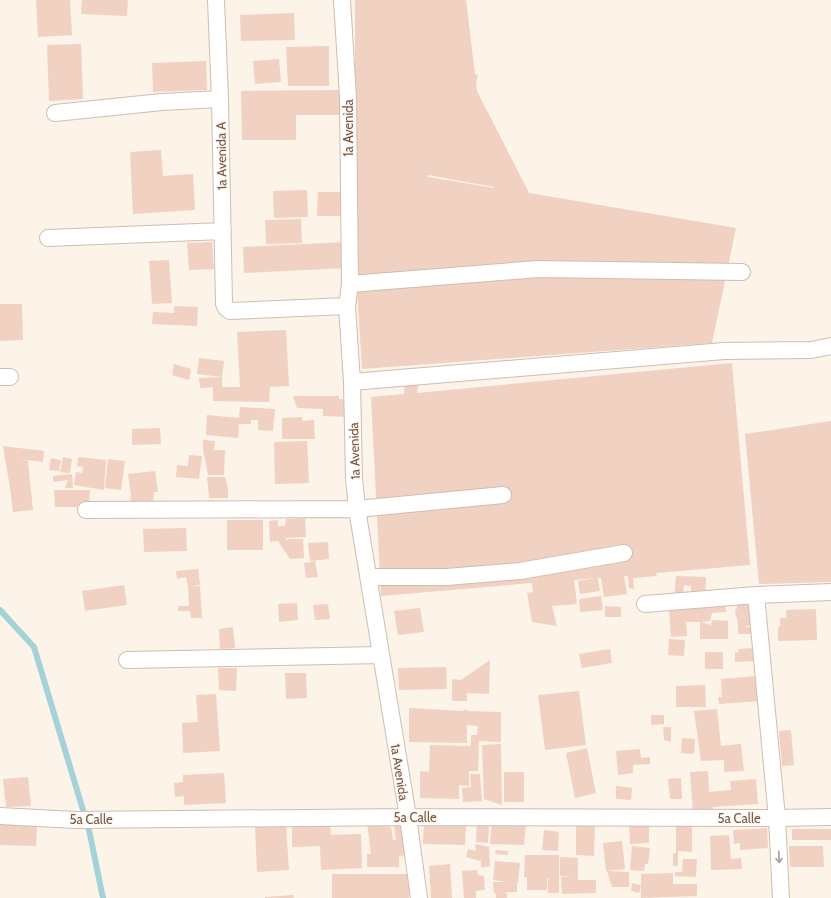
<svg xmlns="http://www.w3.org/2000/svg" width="831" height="898" viewBox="0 0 831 898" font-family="Cabin,sans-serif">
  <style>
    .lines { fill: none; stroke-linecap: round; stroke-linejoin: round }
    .stream { stroke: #a4d2d7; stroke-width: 6 }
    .building { fill: #f0d1c2; fill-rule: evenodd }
    .minor-casing { stroke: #d0bdb1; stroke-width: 18 }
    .minor { stroke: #fff; stroke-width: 16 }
    .oneway { stroke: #ad9b94 }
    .labels { text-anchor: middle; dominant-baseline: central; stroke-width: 3; stroke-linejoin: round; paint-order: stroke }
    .street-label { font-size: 13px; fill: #76594d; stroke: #fef8f0 }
  </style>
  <rect width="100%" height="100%" fill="#fcf3e9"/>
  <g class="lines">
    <path class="stream" d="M0,610L34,647L89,830L103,898"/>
  </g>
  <path class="building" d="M36,0H70L72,35L38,37Z
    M82,0H128L127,16L81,14Z
    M355,0H466L475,74L478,75L476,84L477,91L529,193L736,228L712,343L362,369L349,164L355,165ZM428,175L494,187V188L428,177Z
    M294,13L295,40L241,41L240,15Z
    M81,44L83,99L49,101L47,45Z
    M329,46V86H288L286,47Z
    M279,59L281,82L255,84L253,61Z
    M206,61L207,90L153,92L152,63Z
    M343,90L344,115H296V140H242L241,91Z
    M161,150L163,176L193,174L195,210L133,214L130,152Z
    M307,190L308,217L274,218L273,191Z
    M318,192H346V216H317Z
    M301,219L302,243L266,244L265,220Z
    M212,242L214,269L189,270L187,243Z
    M346,242L347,268L244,273L243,247Z
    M169,260L172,303L152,304L149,261Z
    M0,304H22L23,340L0,341Z
    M174,306L198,307L197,326L152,324L153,312L174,313Z
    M286,330L289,386L270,387L269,402L213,401V387L200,388L199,378L222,377V387H240L237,332Z
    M199,358L224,361L222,377L197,374Z
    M732,363L750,565L656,573L657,576L633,578L634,589L629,588L628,576H624L627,594L604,597L601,578H598L600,591L580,594L578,581L595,578L574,580L577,604L552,606L557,626L532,622L527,593L533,592L532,583L381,596L371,397L404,394L405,384L419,381L417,393Z
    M174,364L191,369L189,380L172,375Z
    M293,396H339V399L351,400V417L323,416V409L297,408Z
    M240,407L275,409L273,431L258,430V420H251V424H239L238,438L206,435L207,415L239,418Z
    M302,417V421L314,420L315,439H282V418Z
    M831,421V582L759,584L745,434Z
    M160,428L161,444L132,445V429Z
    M203,440L215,441L214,450H225L224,475H208L203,449Z
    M307,441L309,483L275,484L274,442Z
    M3,446L44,451L43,462L19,459L28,461L33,510L13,512L10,488Z
    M189,455L202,456L199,479L176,477L177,465L188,466Z
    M63,457L72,459L70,473L60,472Z
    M78,457L106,460L104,490L74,485L76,472L82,473L83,467L77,466Z
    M51,458L61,460L59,471L49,470Z
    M108,459L125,461L121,490L105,488Z
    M155,471L158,492H154L153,507L130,506L131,495L128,474Z
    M72,474L73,488H65L68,480L53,482V476Z
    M207,477H225L228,488V498H209Z
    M54,490H90L89,507H55Z
    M305,518L306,537L286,538V541L288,539H303L304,558L290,559L278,541L270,542L269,521L278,520V526H285L286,519Z
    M227,520H263V550H227Z
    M186,528L187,551L144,552L143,529Z
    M328,542L329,559L310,561L308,543Z
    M315,561L318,577L306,578L304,563Z
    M198,569L200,585L188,587L186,577L177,579L176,571Z
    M676,576L706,577L705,597L691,596V586L684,585L683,595L674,598Z
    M124,585L127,605L85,611L82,591Z
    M200,586L202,618H191L190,611H178V606H189L188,587Z
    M601,596L603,610L580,612L579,599Z
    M751,598L752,607L747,608H752L754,625L741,627H756V634H738V627L737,617L736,618L735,609H737L736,599Z
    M297,603L298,620L279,622L278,604Z
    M328,604L330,619L315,620L313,605Z
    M725,604L726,612L712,613L710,621L701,622L711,625L712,620L728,621V639H700V622H686L687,636L671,637L669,608Z
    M605,606L621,607V617H605Z
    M420,608L424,632L398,635L394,611Z
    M816,609L817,640L778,641V627H780V618H786V610Z
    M233,627L235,648L220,649L219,629Z
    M669,639L685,640L684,656L668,655Z
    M754,648L755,661L735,662V652L738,653L739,649Z
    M610,649L612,663L582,668L579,654Z
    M705,652H723V669H705Z
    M490,660L489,694L467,693V701H452V679L461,680Z
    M446,667L447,689L399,690L398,668Z
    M218,668H237L236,691L219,690Z
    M285,673H306L307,698L286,699Z
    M758,676L760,701L719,704L718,697H722L721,679Z
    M705,685L706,707H676V686Z
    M579,691L586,745L545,750L538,695Z
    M216,694L220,751L183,753L182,723L198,722L196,695Z
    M409,708L463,711L467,709V711L501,712V742L479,741L478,771H469V786L459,785V799L420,798V771L429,772L430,745L471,746V735H477L478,726L467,725V743L409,742Z
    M717,709L721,746L741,744L744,771L724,772V760L701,761L694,711Z
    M651,715H664V724L651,725Z
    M663,727H671V742L664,740Z
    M791,730L794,765L782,766L779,731Z
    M682,738L695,739L694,754L681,753Z
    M501,744L502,805L484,799L482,745Z
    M587,748L596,793L575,798L566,753Z
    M640,749L641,758L650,757V764L633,765V773L618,775L616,751Z
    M708,771L709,792L731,790L730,781L756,779L758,804L713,807L712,812L693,813L690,772Z
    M504,772H524V802H504Z
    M224,773L226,803L184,805V796L175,797L174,783L183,782V775Z
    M470,774H480L482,801L463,802L462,788L471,787Z
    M28,777L31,806L6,807L3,779Z
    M681,778L682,799H670L668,779Z
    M616,786L632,788L631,800L616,799Z
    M477,820L489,821L488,843L476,842Z
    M492,821L526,823L524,845L490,844Z
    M576,821L595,822L594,856L576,855Z
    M649,821V843L630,844L629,822Z
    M0,822L37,824L36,846L0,845Z
    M378,822L381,826L391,827L393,840H396L394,825L403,826L406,855L399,856V867H367V854H371L367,823Z
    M676,823H692V852L678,851V866H673V854L676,853Z
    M424,824L466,825L465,845L423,844Z
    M330,825L331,835L361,834L362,868L321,870L320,846L292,847V826Z
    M286,826L289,870L257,872L255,827Z
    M767,828L768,848L740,850V843L734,844L733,830Z
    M792,829H831V840H792Z
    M544,830L559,832L558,851L542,850Z
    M729,835L731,859L741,858L742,869L711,870L710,836Z
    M622,841L625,869L606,871L603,843Z
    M475,844L489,847L490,867H481V861L466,857L468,849L476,851Z
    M632,846L650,848L648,864H645L644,871L630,870Z
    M789,846H823L824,867H790Z
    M496,850L508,851V855L495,854Z
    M525,855H559V893H548V878H547V890H527V877H524Z
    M560,857L578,858V880H596V893L562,894L561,877L571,876H560Z
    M683,859H697L696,877L675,876V872H682Z
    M495,861L520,863L518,883L517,882V892L498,893H507V898H496V893H494L493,882H508L493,880Z
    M450,864L452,898H431L429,866Z
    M477,870L478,875L484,876L485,890L476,891V898H464L462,871Z
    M607,871L629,872V887H612Z
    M673,873V884H697V896L641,898V874Z
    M332,874H409V898H332Z
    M632,883L641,885L639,893L631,891Z
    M293,895L294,898H265V897Z"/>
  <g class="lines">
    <defs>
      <path id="minor" d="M216,0L220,99L224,304L226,308L230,311L347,306
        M342,0L348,97L350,284L347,306L352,382L354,478L357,509L408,817L419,898
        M55,113L162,102L220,99
        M48,238L223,231
        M350,284L538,269L742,272
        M0,377H10
        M352,382L724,351L811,350L831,346
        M86,510L357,509L503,495
        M368,577H447L520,571L624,553
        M756,595L777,818L781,898
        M645,604L756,595L831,592
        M127,660L381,655
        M0,816L75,820L408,817L777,818L831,817"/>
    </defs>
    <use href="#minor" class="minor-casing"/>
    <use href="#minor" class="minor"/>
  </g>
  <defs><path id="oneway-shaft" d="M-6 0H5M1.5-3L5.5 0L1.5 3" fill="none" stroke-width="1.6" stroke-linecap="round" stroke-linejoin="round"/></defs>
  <use class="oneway" href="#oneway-shaft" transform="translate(779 857) rotate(87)"/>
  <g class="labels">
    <g class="street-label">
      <text transform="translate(348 128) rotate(-90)">1a Avenida</text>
      <text transform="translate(221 156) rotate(-91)">1a Avenida A</text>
      <text transform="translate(354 451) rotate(-92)">1a Avenida</text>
      <text transform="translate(400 772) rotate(81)">1a Avenida</text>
      <text x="415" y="817">5a Calle</text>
      <text x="739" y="818">5a Calle</text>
      <text x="91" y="819">5a Calle</text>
    </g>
  </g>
</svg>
